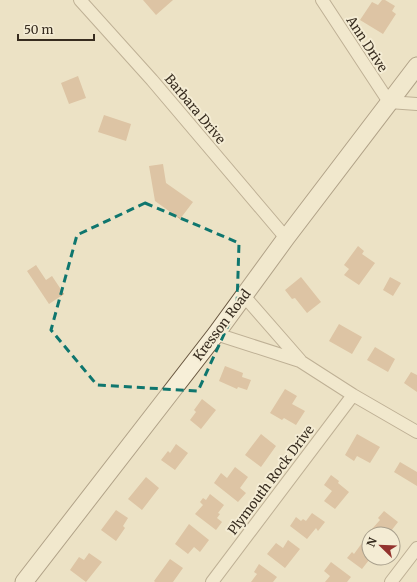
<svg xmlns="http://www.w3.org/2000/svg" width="417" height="582" viewBox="0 0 417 582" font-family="Merriweather,serif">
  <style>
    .building { fill: #c9a07c }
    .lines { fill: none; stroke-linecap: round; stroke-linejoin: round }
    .street-casing { stroke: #86755c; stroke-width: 14 }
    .secondary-casing { stroke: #68563f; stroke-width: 19 }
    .street { stroke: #f7efd8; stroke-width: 12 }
    .secondary { stroke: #f7efd8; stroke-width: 17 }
    .marked { fill: none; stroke: #0f766e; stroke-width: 3; stroke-dasharray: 8 5; stroke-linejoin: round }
    .labels { text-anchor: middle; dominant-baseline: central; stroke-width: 4; stroke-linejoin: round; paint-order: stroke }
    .street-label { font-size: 13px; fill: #372c1f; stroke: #f4ecd4 }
  </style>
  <rect width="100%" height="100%" fill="#ece2c5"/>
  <path class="building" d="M143,0H173L156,15Z
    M382,0H385L395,6L392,11L396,14L383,34L360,20L372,2L378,5Z
    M78,76L86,98L69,104L61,83Z
    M104,115L131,124L126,141L98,132Z
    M163,164L166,183L193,202L180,219L155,201L149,166Z
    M358,246L364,251L362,254L375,263L359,285L344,275L349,269L344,265Z
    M36,265L46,280L52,276L64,294L49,304L27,271Z
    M301,277L321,302L307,313L295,298L292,299L285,290Z
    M390,277L401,283L393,296L383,290Z
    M339,324L362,337L352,354L329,341Z
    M375,347L395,359L388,372L367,360Z
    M225,366L243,373L242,377L251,380L247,390L238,387L237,389L219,381Z
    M411,372L417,375V392L404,383Z
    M285,389L297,396L292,404L305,411L296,425L284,418L282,420L270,413Z
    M202,399L216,410L201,429L190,420L196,412L194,410Z
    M261,434L276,446L261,467L245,455Z
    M357,434L380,447L370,463L357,456L354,461L345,455Z
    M176,444L188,453L175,470L161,460L168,451L170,453Z
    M400,462L417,472V486L394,472Z
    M235,467L248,477L240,488L246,493L238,502L214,483L221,473L227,478Z
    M331,475L339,481L338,483L349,492L335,509L324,501L332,491L324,485Z
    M146,477L159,488L142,510L128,499Z
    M210,494L224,505L218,513L220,514L217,518L222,522L216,530L195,514L203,505L200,502L203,498L206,500Z
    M116,510L128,518L123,526L125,528L116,541L101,530Z
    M384,511L398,522L391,531L390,530L386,534H376L371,530L380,520L378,518Z
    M312,513L325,522L318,531L316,528L307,539L290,526L296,517L301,521L303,519L306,521Z
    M189,524L209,540L200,552L194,547L188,554L175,544Z
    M288,540L300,549L285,568L267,554L276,543L283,548Z
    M362,543L369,548V556L367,559L369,560L362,569L347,558L352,552L354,554Z
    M89,553L102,562L86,582L70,570L79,557L84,560Z
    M170,559L183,568L173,582H155L154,581Z
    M331,562L351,577L347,582H325L330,576L324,571Z
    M259,564L277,577L273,582H251L257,574L254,572Z"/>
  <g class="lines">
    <defs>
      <path id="street" d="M80,0L152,80L286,238
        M322,0L389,102L417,104
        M244,296L300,360
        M216,334L300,361L353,395L417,432
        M212,582L353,395
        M391,582L417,548"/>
      <path id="secondary" d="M24,582L216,334L286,238L417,66"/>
    </defs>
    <use href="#street" class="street-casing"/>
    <use href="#secondary" class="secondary-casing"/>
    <use href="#street" class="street"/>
    <use href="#secondary" class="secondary"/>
  </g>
  <path d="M0 0H417V582H0ZM145,203L239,243L237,306L198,391L97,385L51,330L77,235Z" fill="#ece2c5" fill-opacity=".55" fill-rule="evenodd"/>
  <path class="marked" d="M145,203L239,243L237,306L198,391L97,385L51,330L77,235Z"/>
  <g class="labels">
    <g class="street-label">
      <text transform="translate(367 44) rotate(57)">Ann Drive</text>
      <text transform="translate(195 109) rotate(50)">Barbara Drive</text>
      <text transform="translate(222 325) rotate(-53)">Kresson Road</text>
      <text transform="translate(271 480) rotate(-53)">Plymouth Rock Drive</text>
    </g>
  </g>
  <g transform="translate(381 546) rotate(293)"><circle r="19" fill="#f4ecd4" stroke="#a89f8c"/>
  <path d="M0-3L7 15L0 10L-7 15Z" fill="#93332e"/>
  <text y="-6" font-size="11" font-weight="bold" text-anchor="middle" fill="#372c1f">N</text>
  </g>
  <path d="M18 34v6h76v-6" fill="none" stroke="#372c1f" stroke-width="2"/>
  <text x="24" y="34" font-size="12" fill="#372c1f" stroke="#f4ecd4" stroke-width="3" paint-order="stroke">50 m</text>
</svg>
